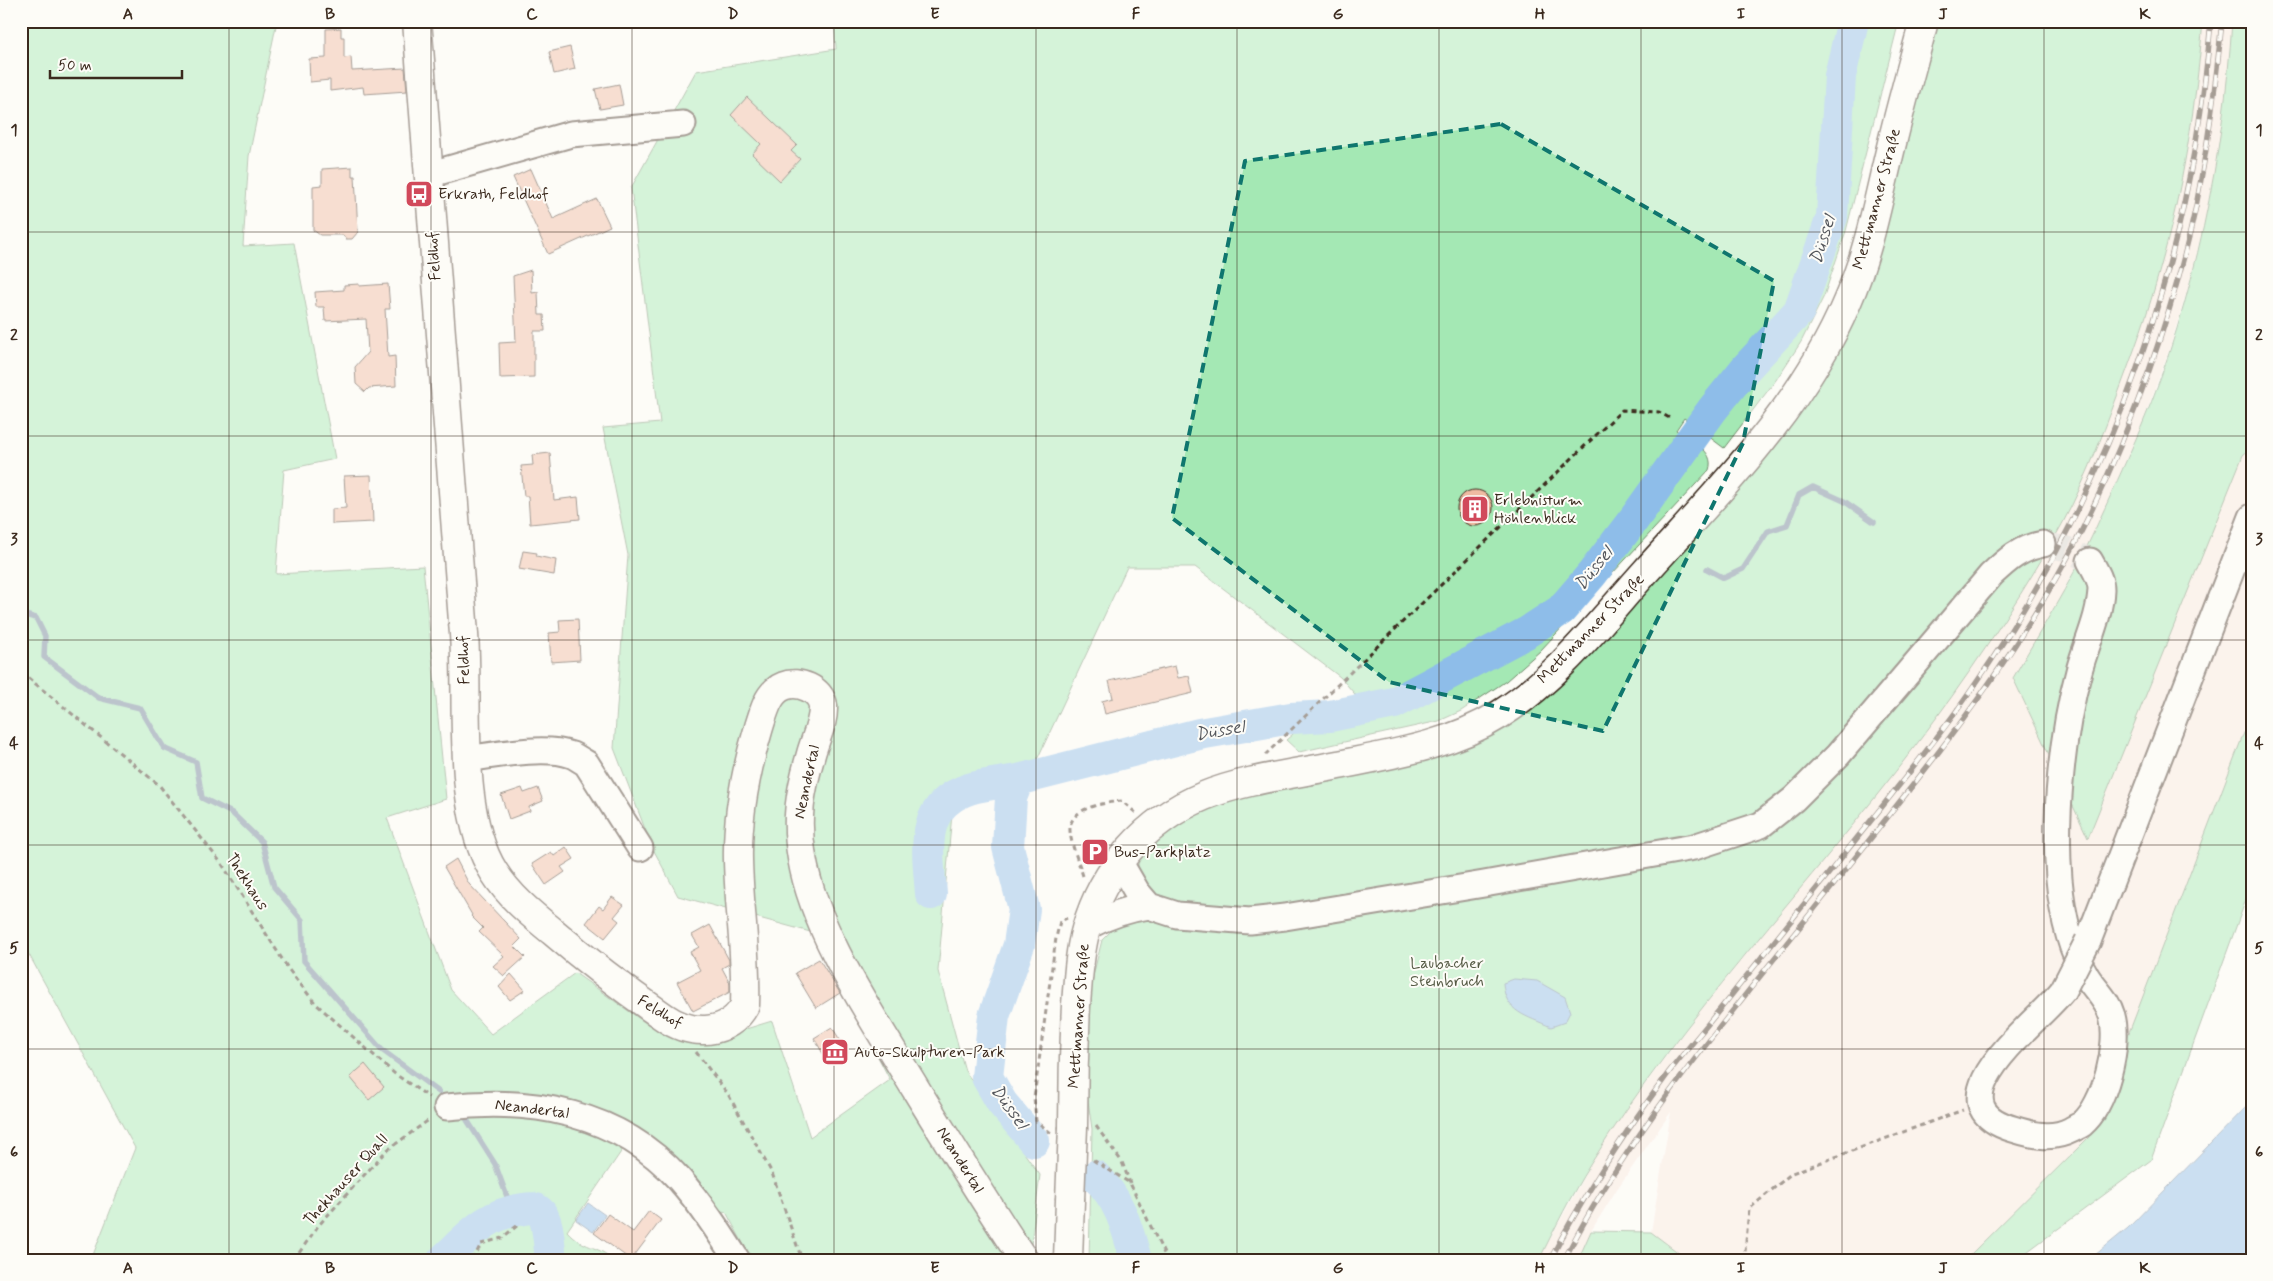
<svg xmlns="http://www.w3.org/2000/svg" width="2273" height="1281" viewBox="0 0 2273 1281" font-family="Mynerve,sans-serif">
  <style>
    .built { fill: #f9e8de }
    .green { fill: #a4e8b4; stroke: #708969 }
    .water { fill: #8ebde9; stroke: #6d8298 }
    .lines { fill: none; stroke-linecap: round; stroke-linejoin: round }
    .stream { stroke: #6d8298; stroke-width: 5.5 }
    .river { stroke: #8ebde9; stroke-width: 32 }
    .building { fill: #efbba2; stroke: #3b2a1e }
    .minor-tunnel { stroke: #d6d2cc; stroke-width: 25; stroke-dasharray: 25 12; stroke-linecap: butt }
    .minor-casing { stroke: #3b2a1e; stroke-width: 29 }
    .major-casing { stroke: #3b2a1e; stroke-width: 31 }
    .path { stroke: #3b2a1e; stroke-width: 3; stroke-dasharray: 5 4; stroke-linecap: butt }
    .minor { stroke: #fdfcf7; stroke-width: 25 }
    .major { stroke: #fdfcf7; stroke-width: 28 }
    .rail-casing { stroke: #3b2a1e; stroke-width: 5.5 }
    .rail { stroke: #fdfcf7; stroke-width: 4; stroke-dasharray: 11; stroke-linecap: butt }
    .minor-bridge-casing { stroke: #3b2a1e; stroke-width: 29; stroke-linecap: butt }
    .major-bridge-casing { stroke: #3b2a1e; stroke-width: 31; stroke-linecap: butt }
    .minor-bridge { stroke: #fdfcf7; stroke-width: 25 }
    .major-bridge { stroke: #fdfcf7; stroke-width: 28 }
    .marked { fill: none; stroke: #0f766e; stroke-width: 4; stroke-dasharray: 10 6; stroke-linejoin: round }
    .grid { fill: none; stroke: #3b2a1e; stroke-width: 1; stroke-opacity: 0.55 }
    .labels { text-anchor: middle; dominant-baseline: central; stroke-width: 4; stroke-linejoin: round; paint-order: stroke }
    .poi-label { font-size: 16px; fill: #3b2a1e; stroke: #fdfcf7; text-anchor: start }
    .street-label { font-size: 16px; fill: #3b2a1e; stroke: #fdfcf7 }
    .park-label { font-size: 16px; fill: #555a44; stroke: #fdfcf7 }
    .water-label { font-size: 18px; font-style: italic; fill: #54565b; stroke: #fdfcf7 }
    .neatline { fill: none; stroke: #3b2a1e; stroke-width: 2 }
    .grid-label { font-size: 16px; text-anchor: middle; font-weight: bold; fill: #3b2a1e }
  </style>
  <rect width="100%" height="100%" fill="#fdfcf7"/>
  <filter id="ink" filterUnits="userSpaceOnUse"><feTurbulence type="fractalNoise" baseFrequency=".02" numOctaves="2"/><feDisplacementMap in="SourceGraphic" scale="10" xChannelSelector="R" yChannelSelector="G"/><feConvolveMatrix kernelMatrix="1 2 1 2 8 2 1 2 1" color-interpolation-filters="sRGB"/></filter>
  <g filter="url(#ink)">
    <path class="built" d="M2203,21H2232L2230,60L2221,136L2206,214L2190,281L2169,350L2142,424L2092,537L2063,591L2252,447V712L2089,1137L1965,1260H1688L1651,1232L1671,1112L1617,1189L1591,1231L1578,1260H1539L1589,1167L1623,1114L1697,1015L1916,745L1982,653L2054,540L2088,469L2111,413L2139,337L2160,270L2176,205L2191,129Z"/>
    <path class="green" d="M21,21H277L249,156L243,246L294,243L335,459L284,470L276,574L423,566L446,799L387,818L451,990L491,1034L575,973L647,1024L677,1039H713L772,1021L810,1137L890,1080L814,933L678,896L652,847L614,748L628,555L603,428L660,423L631,188L696,71L836,49L834,21H1899L1846,231L1824,296L1801,342L1776,380L1724,448L1684,418L1676,430C1689,440 1716,450 1709,470L1540,651L1506,681L1461,711L1439,721L1299,752L1286,740L1323,708L1360,700L1340,677L1195,567H1127L1035,764L954,791L938,971L965,1071L1040,1175L1029,1260H752L726,1212L709,1208L625,1146L567,1231C583,1249 598,1245 613,1260H91L135,1148L21,940Z
      M1931,21H2203C2196,105 2183,188 2160,269C2149,310 2134,351 2119,391C2100,442 2080,495 2052,542C2011,612 1965,681 1916,745C1809,886 1684,1014 1590,1165C1571,1195 1555,1228 1539,1260H1089L1092,1129L1086,1086L1092,980L1102,940L1116,926L1137,918L1164,920L1155,898L1137,870L1140,856L1150,846L1184,819L1219,803L1489,729L1802,400Z
      M2232,21H2252V447L2243,455L2088,838L2013,678C2040,631 2070,584 2092,536C2109,499 2126,462 2142,425C2194,302 2224,154 2232,21Z
      M2252,712V883L2151,1160L2016,1260H1965L2089,1137Z
      M1591,1231L1651,1232L1688,1260H1578Z"/>
    <path class="water" d="M1514,979L1537,981L1565,997L1570,1012L1565,1022L1551,1027C1527,1016 1505,1013 1503,983Z
      M2252,1101V1260H2089L2128,1228Z
      M588,1203L605,1215L593,1232L576,1220Z"/>
    <g class="lines">
      <path class="stream" d="M1707,569L1724,578L1743,569L1768,531L1787,525L1799,495L1813,487L1844,501L1874,522
        M21,614L36,618L45,636L44,657L99,698L140,708L164,748L196,762L202,798L232,813L262,842L274,887L302,920L304,961L382,1050L439,1092
        M467,1120L495,1164L512,1210"/>
      <path class="river" d="M931,894C928,851 918,806 969,789C984,784 1002,783 1018,780
        M1034,1141L1002,1103L987,1077L994,1016L1019,945L1024,909L1008,847L1011,798L1018,780L1199,734L1291,718L1330,716L1394,703L1526,633L1561,610L1592,574L1634,519L1712,410L1745,369L1799,311L1832,217L1840,76L1853,21
        M1095,1176C1120,1199 1127,1228 1136,1260
        M443,1260C469,1236 487,1213 524,1209C529,1208 535,1207 539,1211C549,1219 549,1247 551,1260"/>
    </g>
    <path class="building" d="M341,28V37H344V58L351,57L352,71L405,68L407,91L364,94L363,87L330,91V80L310,82L309,59L326,58V29Z
      M570,47L575,69L554,74L549,52Z
      M619,84L623,105L600,109L595,89Z
      M747,97L797,145L791,151L800,159L780,181L752,154L761,144L731,115Z
      M352,167V176H355L358,232L352,239H346L343,235H320L313,230V186L322,185V169Z
      M531,169L553,219L597,199L610,226L548,254L513,177Z
      M531,270L532,293L538,292L539,315H544L545,331H534V377L500,378L499,343L516,342L513,276Z
      M359,284V286L388,284L390,309H385L388,357L395,356L396,386L369,388L365,392L356,384L355,367L368,352L366,319L325,321L324,307H316L315,292L344,290V285Z
      M550,453L554,500L578,497L580,519L530,524L528,496H524L521,466L533,465L532,455Z
      M371,475L373,522L332,524V509L346,508L344,476Z
      M1457 508a18 18 0 1 1 36 0a18 18 0 1 1-36 0Z
      M523,551L537,553L536,556L556,560L554,575L519,569Z
      M578,619L580,660L551,662L549,633L560,632L559,620Z
      M1175,666L1178,678L1189,676L1193,693L1105,714L1102,701L1113,698L1109,681Z
      M522,788L524,793L538,788L543,801L529,807L530,811L509,819L501,795Z
      M566,847L574,859L561,867L565,872L546,885L532,864L551,852L554,856Z
      M456,859L469,884L521,939L514,946L525,957L504,976L493,966L504,956L479,932L483,928L471,916L472,915L444,867Z
      M612,897L624,905L614,917L619,921L605,938L586,923L599,906L603,909Z
      M710,925L729,960V964L722,968L730,983V992L693,1011L677,982L700,970L690,952L699,947L692,935Z
      M819,959L840,993L816,1008L795,973Z
      M511,974L525,990L510,1000L499,987Z
      M832,1027L848,1053L829,1064L814,1038Z
      M365,1064L384,1087L369,1100L350,1077Z
      M649,1211L661,1220L631,1260L594,1233L608,1214L633,1232Z"/>
    <g class="lines">
      <path class="minor-tunnel" d="M2043,544L2067,549L2090,561"/>
      <defs>
        <path id="minor" d="M428,175L571,134L683,124
          M467,759C495,755 546,745 572,755C577,757 581,761 586,763L640,848
          M1119,861L1137,892L1149,906L1177,915L1250,921L1285,917L1484,884L1694,847L1761,825L1794,799L1838,755L1991,575C2007,560 2020,548 2043,544
          M1086,927C1107,916 1127,909 1149,906
          M2088,941L2252,517
          M2063,990C2039,1022 1925,1103 2013,1129C2032,1135 2052,1140 2071,1130C2074,1128 2079,1126 2082,1124C2105,1105 2120,1044 2112,1016C2107,999 2096,991 2087,977C2069,948 2062,912 2059,879C2054,815 2062,733 2079,671C2086,644 2100,617 2101,589C2101,579 2095,570 2090,561
          M447,1107C531,1097 619,1112 679,1179C701,1204 719,1232 737,1260"/>
        <path id="major" d="M417,21C433,226 448,430 464,634C469,704 456,812 494,872C509,896 531,914 552,931C588,962 625,990 664,1017C691,1036 729,1036 745,1005C747,957 739,908 738,860C737,814 746,770 759,727C764,712 768,692 784,686C798,680 821,689 823,706C824,722 815,739 811,754C800,792 795,819 802,858C814,928 864,1004 901,1065C941,1130 981,1196 1024,1260
          M1073,1127C1073,1086 1074,1045 1076,1005C1078,980 1079,953 1086,929C1103,869 1146,820 1204,796C1246,779 1295,774 1338,765C1393,754 1451,745 1499,715C1557,679 1601,621 1646,571C1721,488 1803,407 1847,302C1869,252 1878,200 1891,147C1901,105 1913,63 1924,21
          M1068,1260L1070,1200"/>
      </defs>
      <use href="#minor" class="minor-casing"/>
      <use href="#major" class="major-casing"/>
      <path class="path" d="M21,672L159,785L222,864L289,970L316,1004L395,1074L429,1097
        M1265,755L1622,410L1659,412L1671,419
        M1083,876C1079,863 1069,840 1070,827C1073,806 1106,803 1122,801L1136,813
        M696,1052L728,1094L772,1173L802,1260
        M1096,1126L1122,1162L1130,1183
        M1051,1133L1036,1121L1034,1097L1056,938L1060,921L1067,918
        M1093,1160L1130,1183L1167,1260
        M294,1260L318,1226L386,1151L430,1119
        M473,1260L481,1244L502,1238L518,1225
        M1747,1260L1745,1252L1749,1209L1792,1173L1963,1110"/>
      <use href="#minor" class="minor"/>
      <use href="#major" class="major"/>
      <defs>
        <path id="rail" d="M1550,1260C1584,1194 1625,1132 1669,1072C1691,1044 1715,1016 1737,988C1786,927 1835,865 1885,803C1914,766 1945,729 1972,689C2111,490 2191,263 2211,21
          M1564,1260C1613,1163 1678,1079 1746,994C1808,916 1872,838 1934,758C1989,687 2041,611 2082,530C2131,431 2173,314 2196,206C2208,145 2216,83 2222,21"/>
      </defs>
      <use href="#rail" class="rail-casing"/>
      <use href="#rail" class="rail"/>
      <defs>
        <path id="minor-bridge" d="M2063,990L2088,941"/>
        <path id="major-bridge" d="M1070,1200L1073,1127"/>
      </defs>
      <use href="#minor-bridge" class="minor-bridge-casing"/>
      <use href="#major-bridge" class="major-bridge-casing"/>
      <use href="#minor-bridge" class="minor-bridge"/>
      <use href="#major-bridge" class="major-bridge"/>
    </g>
  </g>
  <path d="M0 0H2273V1281H0ZM1501,124L1774,281L1743,443L1603,731L1389,682L1172,518L1245,161Z" fill="#fdfcf7" fill-opacity=".55" fill-rule="evenodd"/>
  <path class="marked" d="M1501,124L1774,281L1743,443L1603,731L1389,682L1172,518L1245,161Z"/>
  <path class="grid" d="M229,21V1260M431,21V1260M632,21V1260M834,21V1260M1036,21V1260M1237,21V1260M1439,21V1260M1641,21V1260M1842,21V1260M2044,21V1260M21,232H2252M21,436H2252M21,640H2252M21,845H2252M21,1049H2252"/>
  <defs>
    <symbol id="bus-square" viewBox="-11 -11 22 22"><rect x="-9" y="-9" width="18" height="18" rx="4" fill="#d1495b" stroke="#fdfcf7"/><path d="M-5-6H5V4H4V6H2V4H-2V6H-4V4H-5ZM-3.5-4V0h7V-4ZM-3.5 1.2v1.5H-2V1.2ZM2 1.2v1.5H3.5V1.2Z" fill="#fff"/></symbol>
    <symbol id="building-square" viewBox="-11 -11 22 22"><rect x="-9" y="-9" width="18" height="18" rx="4" fill="#d1495b" stroke="#fdfcf7"/><path d="M-4-6H4V6H1V3H-1V6H-4ZM-2.5-4.3h1.7v1.8h-1.7ZM.8-4.3h1.7v1.8H.8ZM-2.5-1h1.7V.8h-1.7ZM.8-1h1.7V.8H.8Z" fill="#fff"/></symbol>
    <symbol id="parking-square" viewBox="-11 -11 22 22"><rect x="-9" y="-9" width="18" height="18" rx="4" fill="#d1495b" stroke="#fdfcf7"/><path d="M-3.5-5.5H1a3.5 3.5 0 0 1 0 7H-1V5.5H-3.5ZM-1-3.4V-.6H.8a1.4 1.4 0 0 0 0-2.8Z" fill="#fff"/></symbol>
    <symbol id="museum-square" viewBox="-11 -11 22 22"><rect x="-9" y="-9" width="18" height="18" rx="4" fill="#d1495b" stroke="#fdfcf7"/><path d="M0-6L6-3V-2H-6V-3ZM-5-1h2V3h-2ZM-1-1h2V3h-2ZM3-1h2V3H3ZM-6 4H6V6H-6Z" fill="#fff"/></symbol>
  </defs>
  <g fill-rule="evenodd">
    <use href="#bus-square" x="403" y="178" width="32" height="32"/>
    <use href="#building-square" x="1459" y="493" width="32" height="32"/>
    <use href="#parking-square" x="1079" y="836" width="32" height="32"/>
    <use href="#museum-square" x="819" y="1036" width="32" height="32"/>
  </g>
  <g class="labels">
    <g class="poi-label">
      <text x="438" y="194">Erkrath, Feldhof</text>
      <text x="1494" y="500">Erlebnisturm<tspan x="1494" dy="18">Höhlenblick</tspan></text>
      <text x="1114" y="852">Bus-Parkplatz</text>
      <text x="854" y="1052">Auto-Skulpturen-Park</text>
    </g>
    <g class="street-label">
      <text transform="translate(1877 199) rotate(-75)">Mettmanner Straße</text>
      <text transform="translate(434 256) rotate(-94)">Feldhof</text>
      <text transform="translate(1591 629) rotate(-46)">Mettmanner Straße</text>
      <text transform="translate(464 660) rotate(-92)">Feldhof</text>
      <text transform="translate(807 782) rotate(-78)">Neandertal</text>
      <text transform="translate(247 882) rotate(57)">Thekhaus</text>
      <text transform="translate(660 1012) rotate(31)">Feldhof</text>
      <text transform="translate(1079 1016) rotate(-86)">Mettmanner Straße</text>
      <text transform="translate(532 1109) rotate(7)">Neandertal</text>
      <text transform="translate(960 1160) rotate(58)">Neandertal</text>
      <text transform="translate(346 1180) rotate(-48)">Thekhauser Quall</text>
    </g>
    <g class="park-label">
      <text x="1447" y="963">Laubacher<tspan x="1447" dy="18">Steinbruch</tspan></text>
    </g>
    <g class="water-label">
      <text transform="translate(1823 240) rotate(-73)">Düssel</text>
      <text transform="translate(1594 569) rotate(-51)">Düssel</text>
      <text transform="translate(1220 731) rotate(-10)">Düssel</text>
      <text transform="translate(1009 1107) rotate(54)">Düssel</text>
    </g>
  </g>
  <rect width="2273" height="1281" fill="none" stroke="#fdfcf7" stroke-width="55"/>
  <path d="M50 70v8h132v-8" fill="none" stroke="#3b2a1e" stroke-width="2.5"/>
  <text x="58" y="70" font-size="15" fill="#3b2a1e" stroke="#fdfcf7" stroke-width="4" paint-order="stroke">50 m</text>
  <rect x="28" y="28" width="2218" height="1226" class="neatline"/>
  <g class="grid-label">
    <text x="128" y="19">A</text>
    <text x="330" y="19">B</text>
    <text x="532" y="19">C</text>
    <text x="733" y="19">D</text>
    <text x="935" y="19">E</text>
    <text x="1136" y="19">F</text>
    <text x="1338" y="19">G</text>
    <text x="1540" y="19">H</text>
    <text x="1741" y="19">I</text>
    <text x="1943" y="19">J</text>
    <text x="2145" y="19">K</text>
    <text x="14" y="135">1</text>
    <text x="2259" y="135">1</text>
    <text x="14" y="340">2</text>
    <text x="2259" y="340">2</text>
    <text x="14" y="544">3</text>
    <text x="2259" y="544">3</text>
    <text x="14" y="748">4</text>
    <text x="2259" y="748">4</text>
    <text x="14" y="953">5</text>
    <text x="2259" y="953">5</text>
    <text x="14" y="1157">6</text>
    <text x="2259" y="1157">6</text>
    <text x="128" y="1273">A</text>
    <text x="330" y="1273">B</text>
    <text x="532" y="1273">C</text>
    <text x="733" y="1273">D</text>
    <text x="935" y="1273">E</text>
    <text x="1136" y="1273">F</text>
    <text x="1338" y="1273">G</text>
    <text x="1540" y="1273">H</text>
    <text x="1741" y="1273">I</text>
    <text x="1943" y="1273">J</text>
    <text x="2145" y="1273">K</text>
  </g>
</svg>
